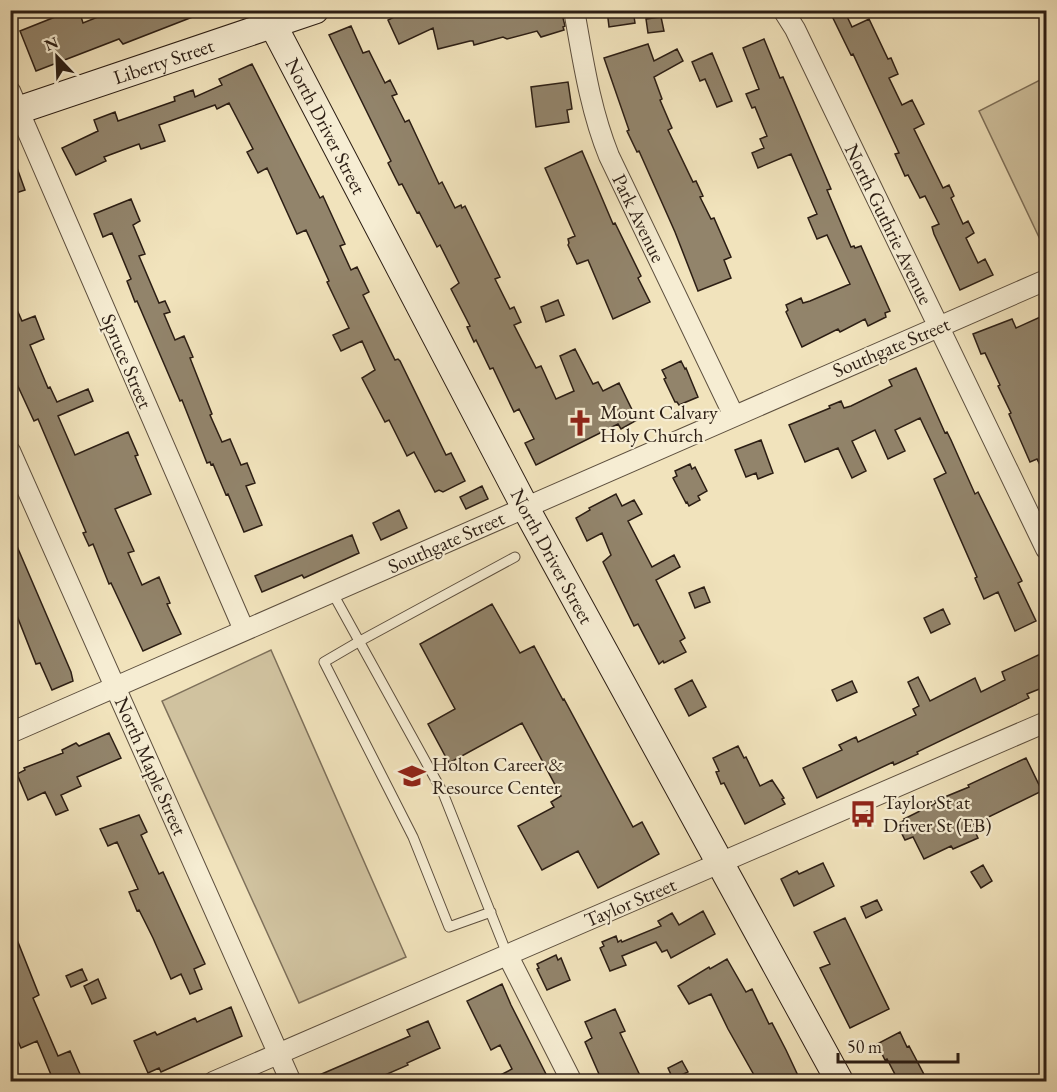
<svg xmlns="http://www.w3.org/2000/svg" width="1057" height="1092" viewBox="0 0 1057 1092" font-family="'EB Garamond',serif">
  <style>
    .green { fill: #d0c29f; stroke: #7e705a; stroke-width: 1.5 }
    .building { fill: #92846b; stroke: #2c1e14; stroke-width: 1.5 }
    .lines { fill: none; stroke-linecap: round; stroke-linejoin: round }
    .lane-casing { stroke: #5d4f3e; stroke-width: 11 }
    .street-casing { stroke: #5d4f3e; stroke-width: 22 }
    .secondary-casing { stroke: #2c1e14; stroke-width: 29 }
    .lane { stroke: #f6edd3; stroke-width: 9 }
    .street { stroke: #f6edd3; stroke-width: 20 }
    .secondary { stroke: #f6edd3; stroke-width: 27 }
    .labels { text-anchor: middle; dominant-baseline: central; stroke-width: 4.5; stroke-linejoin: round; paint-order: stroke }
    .street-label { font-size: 20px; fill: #2c1e14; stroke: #f6edd3 }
    .poi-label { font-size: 20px; fill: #2c1e14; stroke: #f6edd3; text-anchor: start }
  </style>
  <rect width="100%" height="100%" fill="#f1e3bc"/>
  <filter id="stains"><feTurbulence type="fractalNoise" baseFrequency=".00333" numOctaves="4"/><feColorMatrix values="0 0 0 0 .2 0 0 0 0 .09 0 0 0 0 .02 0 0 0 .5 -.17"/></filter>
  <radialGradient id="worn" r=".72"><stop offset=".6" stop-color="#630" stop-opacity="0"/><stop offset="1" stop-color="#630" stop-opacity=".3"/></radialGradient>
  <path class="green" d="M1046,77V252L979,111Z
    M271,650L406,957L299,1003L162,701Z"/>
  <path class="building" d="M58,10H79L83,23L115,10L208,11L123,44L119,39L36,71L20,31L60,15Z
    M415,10H561L565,26L563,27L564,30L541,37L537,31L507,39L503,37L474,45L473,41H470L438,49L433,28L399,44L388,20L402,13L404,16Z
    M607,10H633L635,23L609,27Z
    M829,10H844L852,27L869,19L888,59L891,58L898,74L889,78L902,105L912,100L924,124L914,129L943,188L949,185L954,196L951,198L963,224L968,221L974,233L966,238L978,263L985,259L993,275L960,290L934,234L932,227L939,224L925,196L920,198L908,175L905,176L895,154L899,153L853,54L851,55Z
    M661,17L664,31L648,33L646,19Z
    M351,26L363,53L369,51L385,83L390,80L397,94L392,96L405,122L409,120L439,184L442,182L455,208L461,205L462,208L465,206L500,277L495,279L510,309L514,307L521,322L514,325L536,368L541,366L556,399L574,391L560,356L575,349L593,384L598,382L603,391L619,383L637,420L621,429L618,424L536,465L525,443L534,439L519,409L514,412L493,368L490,369L476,340L474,342L467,327L470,326L451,289L459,283L440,245L437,247L419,212L417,213L402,184L399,185L388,163L391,161L329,35Z
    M764,39L780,78L783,77L831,189L827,190L851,247L854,246L855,248L861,246L890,311L885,313L886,317L868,326L865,319L840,332L838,329L802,347L786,312L788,310L786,305L801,298L803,303L810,301L850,284L827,235L817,239L808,218L817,214L791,154L758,168L752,153L764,148L760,139L767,136L755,107L752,108L746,94L759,89L743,48Z
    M648,44L654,61L677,49L683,61L654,77L662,99L660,100L672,128L668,130L693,182L696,181L703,196L700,197L711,219L714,218L731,257L724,260L731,278L698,291L675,232L639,151L637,152L627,131L629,130L604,58Z
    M712,53L732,101L717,107L705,79L700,81L692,62Z
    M252,64L320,198L323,196L345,244L340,246L351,270L357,267L369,292L363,295L395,360L398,359L400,361L446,455L451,453L465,481L443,492L439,490L435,492L414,452L407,456L389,420L385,422L362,378L375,370L362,341L341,351L333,335L349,328L327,282L329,281L306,230L297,234L267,168L258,173L247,152L253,149L229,103L217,109L215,105L159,125L165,141L141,149L139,144L104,157L106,161L76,175L62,148L98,131L94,120L115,112L118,121L175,101L174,97L193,90L195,97L222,85L219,79Z
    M568,82L572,109L567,110L569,122L536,127L531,87Z
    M582,151L613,224L615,223L641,276L638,278L650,302L613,319L588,260L577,264L568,245L569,243L568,239L575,236L545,168Z
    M12,154L25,190L10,195V155Z
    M131,199L140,221L133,225L145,254L139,256L159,303L165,301L170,312L164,314L175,340L184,336L193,357L190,358L212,414L210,415L222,442L230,439L241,465L247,463L255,483L246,486L262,525L244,532L228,494L226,495L213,464L211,465L210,462L207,463L182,400L180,401L137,301L135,302L127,281L131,279L112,233L103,237L94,214Z
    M10,294L22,321L35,316L44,339L30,345L48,388L50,387L57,402L88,389L93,401L58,416L75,455L128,432L138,455L135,456L151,494L115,509L134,551L128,553L142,585L159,577L170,603L167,604L181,634L143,651L111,583L109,584L93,544L89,546L83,533L86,532L38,419L34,421L10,369Z
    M558,300L564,315L546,322L541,307Z
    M1047,314V479L1037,459L1030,462L1009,414L1011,413L998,386L1000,385L985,353L981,354L973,334L1012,319L1016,328Z
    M681,361L685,369L686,368L698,397L679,405L677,402H675L664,379L666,378L662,370Z
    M916,368L945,433L947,432L951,440L975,494L978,492L1022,581L1018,583L1036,621L1015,631L998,592L984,599L975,578L977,577L934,479L946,473L920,418L895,430L905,451L888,459L875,430L852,441L866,471L852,478L838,448L805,462L789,425L830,408L829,406L841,401L844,408L851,406L892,386L889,380Z
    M761,440L773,473L758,479L756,473L746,477L735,450Z
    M690,464L692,469L695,467L707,491L698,496L700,500L689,506L687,502L686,503L673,478L677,476L675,471Z
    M482,486L488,499L466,509L460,497Z
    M616,494L622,506L634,500L642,514L628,521L652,567L674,555L680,567L656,580L685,638L680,641L686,652L664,663L663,661L659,664L638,624L634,626L603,562L611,555L602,533L587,541L576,518L590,510L589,508Z
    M399,510L407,528L381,540L373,523Z
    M10,530L71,672L73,681L52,690L40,663L36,664L10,598Z
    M352,535L359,553L304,578L302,575L262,592L255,576Z
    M704,587L710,602L695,608L689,593Z
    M492,604L520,653L534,646L563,700L564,699L633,827L642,822L659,854L598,888L578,851L542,870L518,826L554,807L551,802L561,796L522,723L449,763L428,724L455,709L420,644Z
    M943,609L950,624L931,633L924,618Z
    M1047,651V686L1027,694L1029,698L917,752L918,754L894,765L893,762L817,798L803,768L842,750L839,745L856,737L858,742L916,715L913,709L919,706L908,682L918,677L930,701L975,678L981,692L1005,680L1002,672Z
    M692,680L706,707L689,716L675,689Z
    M852,681L857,692L837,701L832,690Z
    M109,733L121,758L77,777L81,786L61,795L68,810L56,815L45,792L28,800L17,774L25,770L24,768L63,753L62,750L76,743L79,746Z
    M738,746L744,758L746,757L760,786L772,780L784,798L782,799L785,804L745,824L724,783L721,784L716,772L719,771L713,758Z
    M1026,758L1042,791L972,825L978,838L953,849L951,846L924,859L913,837L905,840L897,824L905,820L904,819L936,803L935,801L969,787L968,785Z
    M139,815L147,832L141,835L159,874L163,872L205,964L194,969L202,989L190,994L181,974L171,979L153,938L139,910L137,911L129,892L138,889L117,842L108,846L100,829Z
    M823,863L834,886L794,906L781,879L797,871L799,874Z
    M983,865L992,881L981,888L971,872Z
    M877,900L882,910L866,918L861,907Z
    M703,911L715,934L671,958L667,950L662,952L656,942L622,956L626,965L610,971L600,948L604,946L602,942L616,936L618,942L621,940L622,942L661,926L658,921L672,913L679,925Z
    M845,918L889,1009L850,1028L820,968L830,964L814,932Z
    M10,922L39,995L33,998L58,1056L70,1051L80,1074L62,1082H54L37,1041L21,1048L10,1024Z
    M556,955L558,960L561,958L570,980L547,990L537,969L539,968L537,964Z
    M727,959L746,992L752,989L769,1024L772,1023L786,1050L801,1082H758L728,1029L711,994L689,1004L678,986L709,967L710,969Z
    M82,969L87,980L71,987L66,976Z
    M98,979L106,998L92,1004L84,986Z
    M502,984L511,1005L550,1082H487L512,1069L500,1045L491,1050L467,1001Z
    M231,1007L242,1036L161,1072L159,1068L148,1073L134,1041L155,1032L157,1035L195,1018L197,1022Z
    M615,1009L625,1031L620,1033L643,1082H607L606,1079L602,1081L585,1042L592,1038L585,1022Z
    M428,1021L440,1048L407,1063L408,1065L369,1082H303L410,1036L407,1030Z
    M900,1032L907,1047L909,1046L928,1082H899L887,1059L885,1060L877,1044Z
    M682,1061L688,1072L673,1079L668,1068Z"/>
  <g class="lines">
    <defs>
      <path id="lane" d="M332,592L443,793L507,954
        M491,912L449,927L413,837L324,662L360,641L515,557"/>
      <path id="street" d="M574,10C583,60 590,109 609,156L734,416
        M783,10L795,29L1046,549
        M10,91L244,630
        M10,451L291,1082
        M10,733L1046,280
        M507,954L572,1082
        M213,1082L1046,722"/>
      <g id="secondary">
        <path id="s1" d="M273,25L525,507L840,1082"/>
        <path id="s2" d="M10,113L315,10"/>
      </g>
    </defs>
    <use href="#lane" class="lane-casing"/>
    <use href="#street" class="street-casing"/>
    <use href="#secondary" class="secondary-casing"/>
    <use href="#lane" class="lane"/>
    <use href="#street" class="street"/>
    <use href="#secondary" class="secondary"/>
  </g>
  <defs>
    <symbol id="church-bare" viewBox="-9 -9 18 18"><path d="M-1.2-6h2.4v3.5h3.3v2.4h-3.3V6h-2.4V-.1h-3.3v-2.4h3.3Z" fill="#8f2418" stroke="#f6edd3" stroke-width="2.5" paint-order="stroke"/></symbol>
    <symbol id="school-bare" viewBox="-9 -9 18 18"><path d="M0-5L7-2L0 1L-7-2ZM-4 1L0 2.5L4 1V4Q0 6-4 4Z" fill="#8f2418" stroke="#f6edd3" stroke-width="2.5" paint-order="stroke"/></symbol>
    <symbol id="bus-bare" viewBox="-9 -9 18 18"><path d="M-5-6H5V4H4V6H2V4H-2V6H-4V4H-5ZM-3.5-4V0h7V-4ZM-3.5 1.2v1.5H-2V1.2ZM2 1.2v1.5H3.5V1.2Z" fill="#8f2418" stroke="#f6edd3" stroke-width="2.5" paint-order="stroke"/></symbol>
  </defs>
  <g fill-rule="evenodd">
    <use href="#church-bare" x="561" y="404" width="38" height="38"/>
    <use href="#school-bare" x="393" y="757" width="38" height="38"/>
    <use href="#bus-bare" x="844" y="795" width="38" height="38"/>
  </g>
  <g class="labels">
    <g class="street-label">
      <text stroke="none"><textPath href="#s2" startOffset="162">Liberty Street</textPath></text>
      <text stroke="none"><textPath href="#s1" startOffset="114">North Driver Street</textPath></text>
      <text transform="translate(639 218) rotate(64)">Park Avenue</text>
      <text transform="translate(889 224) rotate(64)">North Guthrie Avenue</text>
      <text transform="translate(891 347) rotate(-23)">Southgate Street</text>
      <text transform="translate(127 361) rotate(67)">Spruce Street</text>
      <text transform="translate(446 542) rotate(-24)">Southgate Street</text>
      <text stroke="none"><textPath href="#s1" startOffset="600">North Driver Street</textPath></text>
      <text transform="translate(151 766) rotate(66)">North Maple Street</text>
      <text transform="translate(630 902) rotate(-23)">Taylor Street</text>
    </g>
    <g class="poi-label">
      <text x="600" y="412">Mount Calvary<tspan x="600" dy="23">Holy Church</tspan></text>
      <text x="432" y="764">Holton Career &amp;<tspan x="432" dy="23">Resource Center</tspan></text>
      <text x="883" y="802">Taylor St at<tspan x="883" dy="23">Driver St (EB)</tspan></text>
    </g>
  </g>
  <rect width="1057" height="1092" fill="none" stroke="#f1e3bc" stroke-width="36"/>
  <rect x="12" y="12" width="1033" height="1068" fill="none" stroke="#2c1e14" stroke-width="3"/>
  <rect x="18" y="18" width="1021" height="1056" fill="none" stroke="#2c1e14" stroke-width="1.5"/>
  <g transform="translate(57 57) rotate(337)" stroke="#f6edd3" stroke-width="4.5" paint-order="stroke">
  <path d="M0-4.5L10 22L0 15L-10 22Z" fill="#2c1e14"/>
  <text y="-9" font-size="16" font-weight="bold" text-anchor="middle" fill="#2c1e14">N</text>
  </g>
  <path d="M838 1053v9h120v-9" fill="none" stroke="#2c1e14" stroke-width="3"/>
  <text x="847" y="1053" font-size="18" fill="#2c1e14" stroke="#f6edd3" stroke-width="4.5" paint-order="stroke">50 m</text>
  <rect width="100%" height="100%" filter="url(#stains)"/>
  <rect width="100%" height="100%" fill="url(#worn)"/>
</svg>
